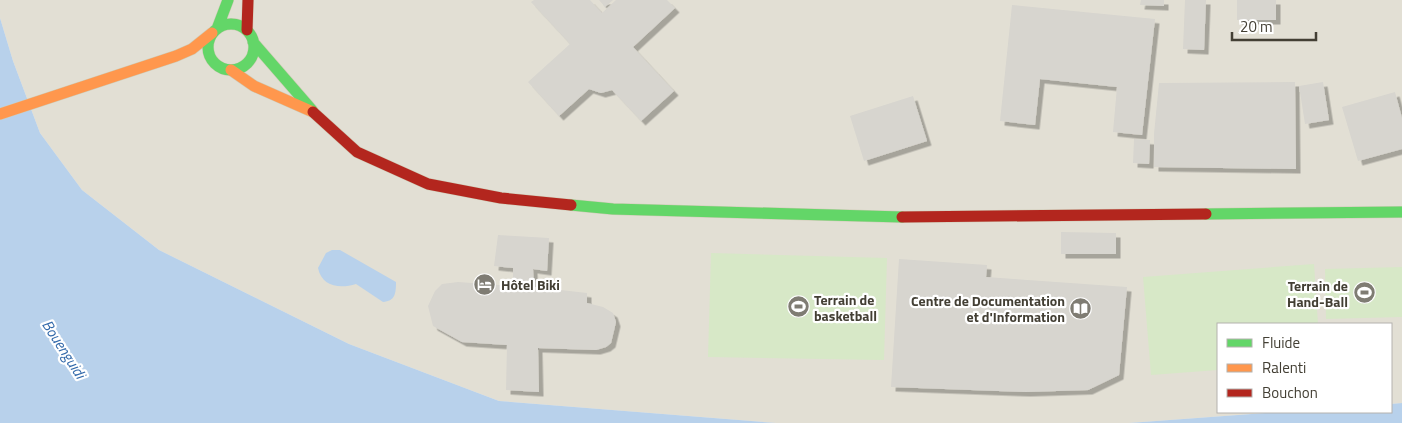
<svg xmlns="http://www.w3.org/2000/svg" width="1402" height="423" viewBox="0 0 1402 423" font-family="'Titillium Web',sans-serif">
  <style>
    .residential { fill: #e2dfd4 }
    .green { fill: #d7e8c7 }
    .water { fill: #b8d1eb }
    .building { fill: #d7d5cf; filter: url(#shadow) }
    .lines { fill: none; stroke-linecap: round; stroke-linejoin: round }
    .fast-casing { stroke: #cfcbb5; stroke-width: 12 }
    .slow-casing { stroke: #cfcbb5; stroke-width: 12 }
    .jam-casing { stroke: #cfcbb5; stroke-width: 12 }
    .fast { stroke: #63d668; stroke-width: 11 }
    .slow { stroke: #ff974d; stroke-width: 11 }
    .jam { stroke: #b3261e; stroke-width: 11 }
    .labels { text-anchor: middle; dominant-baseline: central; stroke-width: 4.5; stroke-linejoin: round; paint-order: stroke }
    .poi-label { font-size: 14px; font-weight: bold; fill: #433f34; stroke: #fff; text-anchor: start }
    .water-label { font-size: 15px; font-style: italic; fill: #3269aa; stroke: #fff }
  </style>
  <defs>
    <filter id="shadow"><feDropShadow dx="4.5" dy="4.5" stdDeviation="0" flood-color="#0004"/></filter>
  </defs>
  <rect width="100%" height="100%" fill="#eeede7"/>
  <path class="residential" d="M0,0H1402V403L1391,404V324H1218V412H1280L1129,423H776L499,401L349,344L159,250L82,190L40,133L13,61L0,18Z"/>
  <path class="green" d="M711,253L887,258L884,360L708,357Z
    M1314,264L1318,324H1218V370L1151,375L1143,277Z
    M1402,267V317L1326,319L1325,269Z"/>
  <path class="water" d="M0,18L13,61L40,133L82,190L159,250L349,344L499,401L776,423H0Z
    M332,250H340L396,282C396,294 395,301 383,302L356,284C340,289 322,287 318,268L326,253Z
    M1402,403V423H1129L1280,412H1391V404Z"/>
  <path class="building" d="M534,0H590L602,13L616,0H667L675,8L633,47L674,91L641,121L612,90L601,93L589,89L559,116L528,82L570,44L531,2Z
    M599,0H613L605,7Z
    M1141,0H1164V6L1140,5Z
    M1185,0H1206L1204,50L1183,49Z
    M1237,0H1276V20H1237Z
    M1012,5L1155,19L1142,135L1113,132L1117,87L1040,79L1035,125L1000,121Z
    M1295,82L1296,169L1154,167V134L1159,83Z
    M1323,82L1329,120L1305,124L1299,86Z
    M1395,92L1402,118V149L1358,161L1342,107Z
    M913,96L927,141L864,161L850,116Z
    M1134,139L1150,140L1149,164L1133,163Z
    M1061,232L1116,233V254H1061Z
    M498,235L549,238L547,271L533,269L534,287L587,293V303L603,307L613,313L616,322L611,343L606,347L596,350L538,348L539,392L506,390L507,345L462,342L433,326L428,306L435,291L442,284L458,282L513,286V268L494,266Z
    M899,259L987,265L986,277L1127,287L1119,375L1088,390L1026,392L891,387Z"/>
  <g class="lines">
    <defs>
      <path id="fast" d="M208 47a23 23 0 1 1 46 0a23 23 0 1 1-46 0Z
        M217,29L228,0
        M253,42L312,110
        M571,205L613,209L902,217
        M1206,214L1402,212"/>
      <path id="slow" d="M231,70L254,86L313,112
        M0,114L176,56L192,49L212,33"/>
      <path id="jam" d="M247,30L248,0
        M313,112L357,152L428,184L501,198L571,205
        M902,217L1206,214"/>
    </defs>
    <use href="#fast" class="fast-casing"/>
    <use href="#slow" class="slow-casing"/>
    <use href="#jam" class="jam-casing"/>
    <use href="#fast" class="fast"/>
    <use href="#slow" class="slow"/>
    <use href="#jam" class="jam"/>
  </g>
  <defs>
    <symbol id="hotel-disc" viewBox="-11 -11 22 22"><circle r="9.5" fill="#7f7c73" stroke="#fff"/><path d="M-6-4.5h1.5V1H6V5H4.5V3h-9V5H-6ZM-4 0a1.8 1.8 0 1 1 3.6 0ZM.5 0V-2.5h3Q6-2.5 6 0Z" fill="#fff"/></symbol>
    <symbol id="stadium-disc" viewBox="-11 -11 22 22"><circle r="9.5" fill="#7f7c73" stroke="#fff"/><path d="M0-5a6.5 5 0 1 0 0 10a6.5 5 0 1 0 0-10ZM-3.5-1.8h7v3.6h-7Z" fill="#fff"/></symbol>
    <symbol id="library-disc" viewBox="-11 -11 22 22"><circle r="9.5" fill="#7f7c73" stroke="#fff"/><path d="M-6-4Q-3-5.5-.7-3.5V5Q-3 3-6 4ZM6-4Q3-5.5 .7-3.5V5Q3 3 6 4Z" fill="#fff"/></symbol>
  </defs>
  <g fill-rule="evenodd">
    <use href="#hotel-disc" x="472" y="272" width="25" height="25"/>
    <use href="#stadium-disc" x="1352" y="280" width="25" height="25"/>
    <use href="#stadium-disc" x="786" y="294" width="25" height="25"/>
    <use href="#library-disc" x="1068" y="296" width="25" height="25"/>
  </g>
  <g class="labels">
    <g class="poi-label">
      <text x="501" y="284">Hôtel Biki</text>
      <text x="1348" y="285" text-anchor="end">Terrain de<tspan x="1348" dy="16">Hand-Ball</tspan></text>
      <text x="814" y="299">Terrain de<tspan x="814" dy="16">basketball</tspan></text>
      <text x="1065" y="300" text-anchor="end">Centre de Documentation<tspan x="1065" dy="16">et d'Information</tspan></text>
    </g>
    <g class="water-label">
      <text transform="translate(64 349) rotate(57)">Bouenguidi</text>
    </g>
  </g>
  <rect x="1217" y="323" width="175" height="90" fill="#ffffff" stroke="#b4b2ae"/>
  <rect x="1227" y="339" width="25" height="8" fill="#63d668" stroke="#b4b2ae"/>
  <text x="1262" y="348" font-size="15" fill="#433f34">Fluide</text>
  <rect x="1227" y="364" width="25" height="8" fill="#ff974d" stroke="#b4b2ae"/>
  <text x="1262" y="373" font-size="15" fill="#433f34">Ralenti</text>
  <rect x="1227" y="389" width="25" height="8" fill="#b3261e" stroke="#b4b2ae"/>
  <text x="1262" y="398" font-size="15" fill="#433f34">Bouchon</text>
  <path d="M1232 32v8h84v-8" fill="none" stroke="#433f34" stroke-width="2.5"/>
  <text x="1240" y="32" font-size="15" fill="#433f34" stroke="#ffffff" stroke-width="4" paint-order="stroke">20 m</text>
</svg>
